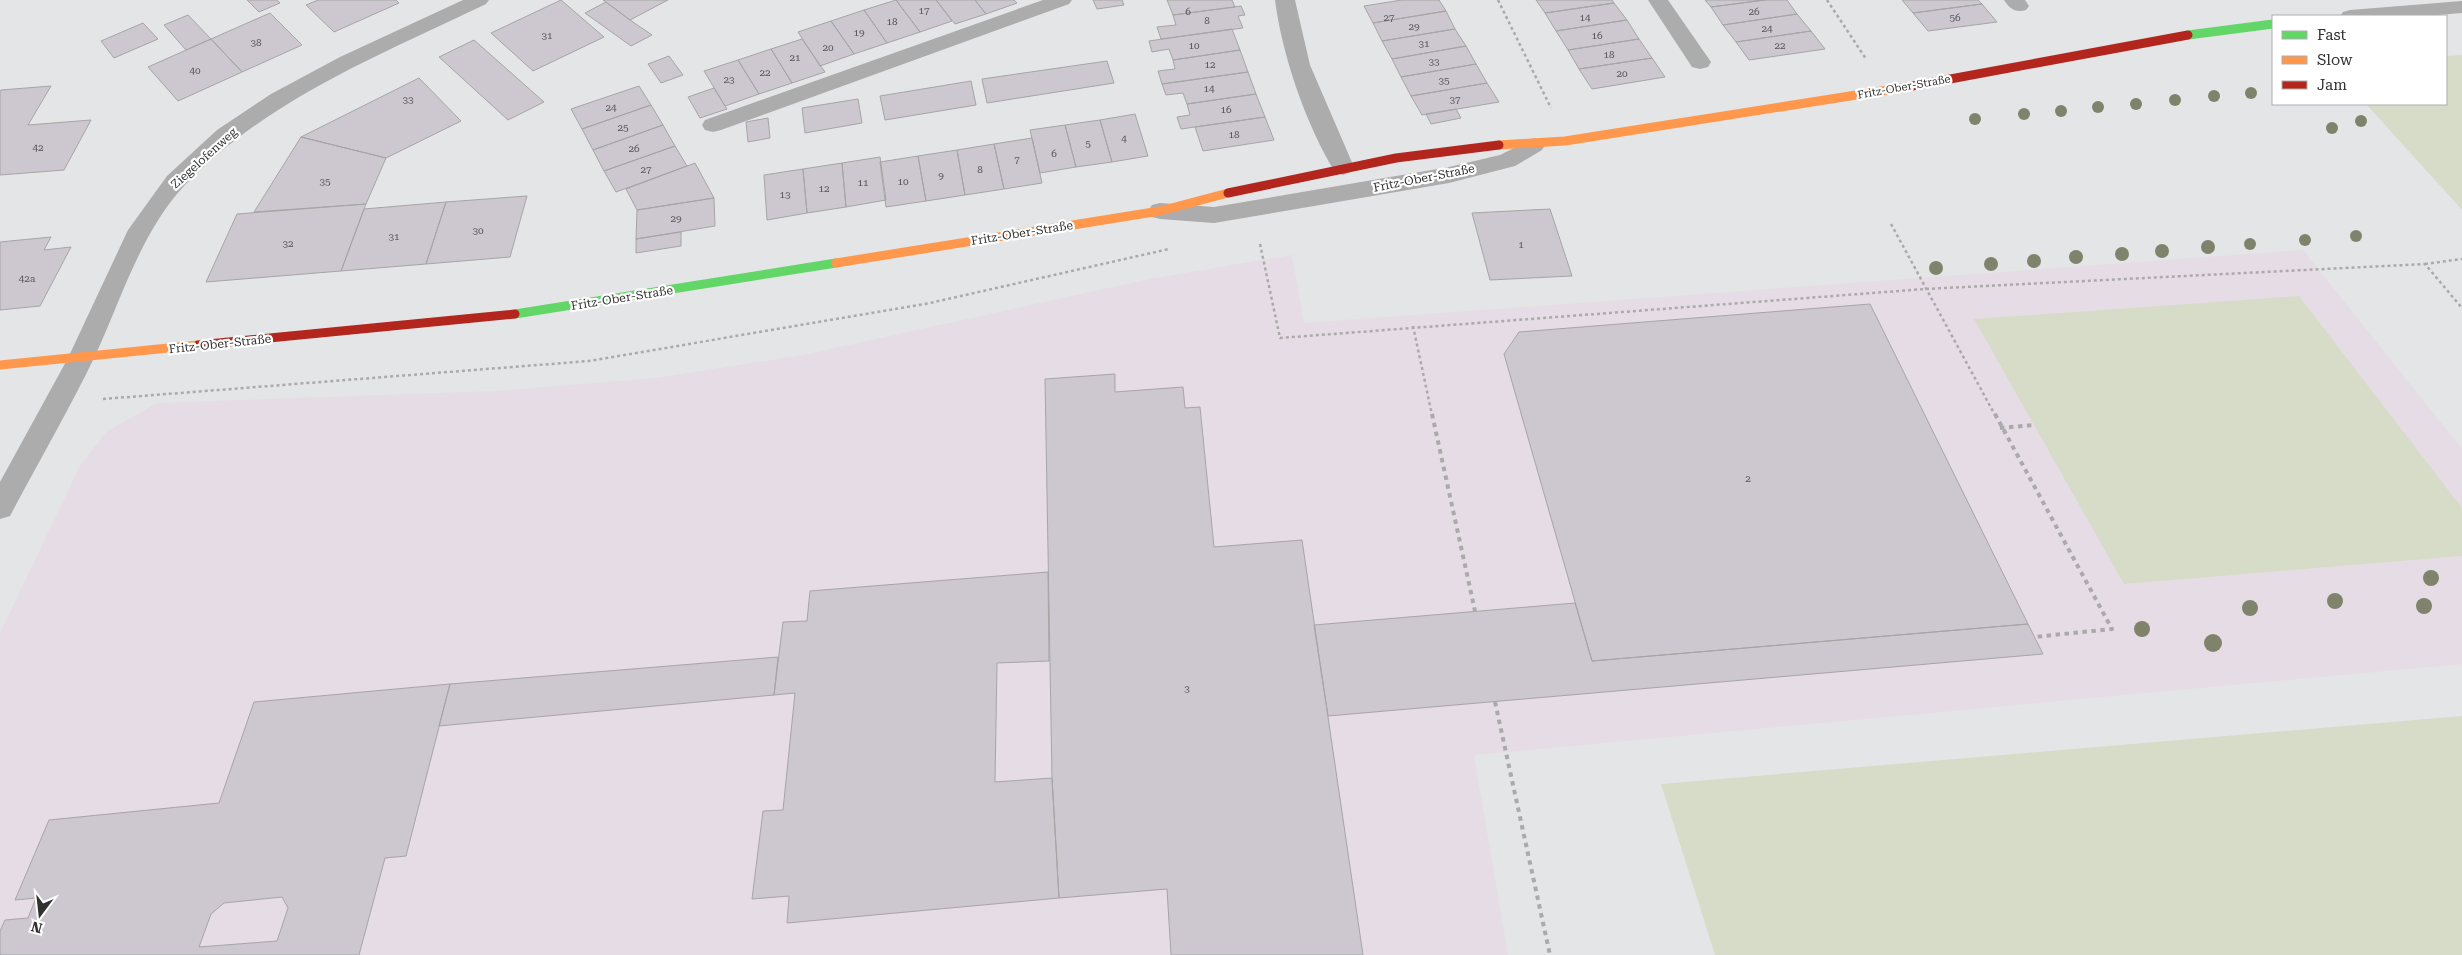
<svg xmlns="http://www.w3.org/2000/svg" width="2462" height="955" viewBox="0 0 2462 955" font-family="'Roboto Serif',serif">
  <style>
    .education { fill: #e6dce5 }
    .green { fill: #d7dcc9 }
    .building { fill: #cdc7cf; stroke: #a5a5a6; fill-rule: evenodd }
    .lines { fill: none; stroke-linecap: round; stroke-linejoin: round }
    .path-far1 { stroke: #aaaaab; stroke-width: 2.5; stroke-dasharray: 3 3; stroke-linecap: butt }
    .path { stroke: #aaaaab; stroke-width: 4; stroke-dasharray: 4.5 4.5; stroke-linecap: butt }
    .lane { fill: #adacac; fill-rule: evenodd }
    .street { fill: #adacac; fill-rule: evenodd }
    .fast { stroke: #63d668; stroke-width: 9 }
    .slow { stroke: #ff974d; stroke-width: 9 }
    .jam { stroke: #b3261e; stroke-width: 9 }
    .tree { fill: #80836c }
    .labels { text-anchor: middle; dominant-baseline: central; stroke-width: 4.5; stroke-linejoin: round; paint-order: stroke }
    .number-label { font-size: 10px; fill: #585659 }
    .far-street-label { font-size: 11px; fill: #313132; stroke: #fff }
    .street-label { font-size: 12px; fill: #313132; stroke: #fff }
  </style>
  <rect width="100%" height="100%" fill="#e4e5e6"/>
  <path class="education" d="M2303,250L2462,449V664L1474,755L1508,955H0V633L80,466L106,432L157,403L497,391L656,378L803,355L1149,279L1292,255L1304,323Z"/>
  <path class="green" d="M2462,55V210L2366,104H2446V56Z
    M2299,296L2462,508V556L2124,584L1974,319Z
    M2462,716V955H1715L1661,784Z"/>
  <path class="building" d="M247,0H277L280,3L259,12Z
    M318,0H396L399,3L334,32L306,5Z
    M561,0L604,37L533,71L491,33Z
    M603,0H668L630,20Z
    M896,0H936L952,21L920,32Z
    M896,0L920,32L887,43L864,10Z
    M936,0H975L986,14L955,24Z
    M975,0H1014L1017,3L986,14Z
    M1093,0H1122L1124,5L1097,9Z
    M1167,0H1232L1235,7L1173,15Z
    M1402,0H1439L1446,11L1373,23L1364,6Z
    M1536,0H1612L1614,3L1545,13Z
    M1705,0H1765L1711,7Z
    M1765,0H1787L1797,14L1723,25L1711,7Z
    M1902,0H1978L1982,4L1913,13Z
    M606,2L630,20L652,35L631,46L585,13Z
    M1614,3L1627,20L1556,31L1545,13Z
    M1982,4L1997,22L1928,31L1913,13Z
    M1241,6L1245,15L1238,16L1243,28L1161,39L1157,27L1176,25L1173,15Z
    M864,10L887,43L854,54L831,21Z
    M1446,11L1455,29L1382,41L1373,23Z
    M270,13L302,45L242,72L211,39Z
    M1797,14L1811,31L1736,42L1723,25Z
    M188,15L211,39L186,50L164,25Z
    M1627,20L1639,39L1568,50L1556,31Z
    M831,21L854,54L820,66L798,32Z
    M143,23L158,39L114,58L101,41Z
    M1232,29L1240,50L1173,60L1169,49L1152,52L1149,41Z
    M1455,29L1466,46L1392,59L1382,41Z
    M1811,31L1825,49L1749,60L1736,42Z
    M211,39L242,72L178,101L148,67Z
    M802,39L825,72L792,83L771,49Z
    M1639,39L1652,58L1579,69L1568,50Z
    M474,40L544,102L508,120L439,57Z
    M1466,46L1476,64L1401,77L1392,59Z
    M771,49L792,83L759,94L738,60Z
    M1240,50L1248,72L1162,84L1158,71L1175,69L1173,60Z
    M669,56L683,75L661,83L648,64Z
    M1652,58L1665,77L1592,89L1579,69Z
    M738,60L759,94L725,106L704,71Z
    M1107,61L1114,83L987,103L982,79Z
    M1476,64L1487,83L1411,96L1401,77Z
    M1248,72L1256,94L1187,104L1183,93L1166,95L1162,84Z
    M419,78L461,121L386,158L301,137Z
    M971,81L976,105L885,120L880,96Z
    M1487,83L1499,102L1422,115L1411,96Z
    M51,86L28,125L91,120L64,170L0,175V92L1,90Z
    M639,86L651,105L582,129L571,109Z
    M714,88L727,109L700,118L688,97Z
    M1256,94L1265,117L1181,129L1177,117L1190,115L1187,104Z
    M858,99L862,123L805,133L802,108Z
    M651,105L663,125L593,150L582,129Z
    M1456,109L1461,118L1431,124L1426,114Z
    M1135,114L1148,156L1112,162L1100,120Z
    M1265,117L1274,140L1203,151L1195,127Z
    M768,118L770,138L748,142L746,122Z
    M1100,120L1112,162L1076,167L1065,125Z
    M663,125L675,146L604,171L593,150Z
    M1065,125L1076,167L1040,173L1030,130Z
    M301,137L386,158L366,204L254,212Z
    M1032,138L1042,183L1004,189L994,144Z
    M994,144L1004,189L965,195L957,150Z
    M675,146L687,166L616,192L604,171Z
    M957,150L965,195L926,201L918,156Z
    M918,156L926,201L886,207L880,162Z
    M880,157L886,200L846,207L842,163Z
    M695,163L714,198L637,210L626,189Z
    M842,163L846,207L807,213L803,169Z
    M803,169L807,213L767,220L764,175Z
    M527,196L510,257L426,264L446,202Z
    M714,198L715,226L636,239L637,210Z
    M446,202L426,264L341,271L364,209Z
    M366,204L341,271L206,282L237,214Z
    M1550,209L1572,276L1490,280L1472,213Z
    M681,232V246L636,253V239Z
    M51,237L44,250L71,247L40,306L0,310V242Z
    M1870,304L2028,624L1592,661L1504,354L1519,332Z
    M1115,374V392L1183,387L1185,408L1200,407L1214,547L1302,540L1363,955H1171L1167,889L1059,898L1052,778L1045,379Z
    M1048,572L1049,661L997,663L995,782L1052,778L1059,898L787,923L789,896L752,899L763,811L783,810L795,693L774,695L783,622L807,621L810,591Z
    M1575,603L1592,661L2028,624L2043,654L1328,716L1314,625Z
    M778,657L774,695L439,726L450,684Z
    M450,684L406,856L385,858L359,955H0V931L5,920L28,918L36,898L15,900L49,820L219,803L254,702ZM282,897L288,908L277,941L199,947L211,914L224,903Z"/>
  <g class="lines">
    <path class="path-far1" d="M1498,0L1551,108
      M1827,0L1866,59
      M1891,224L1995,415
      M1260,244L1280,338L1925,289L2425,264L2462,308
      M2425,264L2462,259
      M1413,326L1432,415
      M103,399L589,361L930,303L1169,249"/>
    <path class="path" d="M1432,414L1475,611
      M1995,414L2112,629L2034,637
      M2000,428L2034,425
      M1495,702L1550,955"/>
    <path class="lane" d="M1043,0H1072L1069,4L721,130L713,132L705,130L702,125L705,120Z"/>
    <path class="street" d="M463,0H489L486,4C380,55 266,100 184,186C141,232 121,300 95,356C69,410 38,463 10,516L0,519V482L68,358L128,230L167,176L217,130L271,94L340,57Z
      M1275,0H1295L1310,65L1354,167L1351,172L1343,175L1335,172C1306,125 1282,55 1275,0Z
      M1648,0H1668L1711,62L1708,67L1700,69L1692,67Z
      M2004,0H2025L2029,6L2026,10C2015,13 2010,9 2004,0Z
      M2462,1V13L2424,16H2340L2343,12L2350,10Z
      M1534,138L1542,140L1545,145L1542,150L1515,166L1449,183L1214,223L1160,219L1152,217L1148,211L1152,205L1160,203L1214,207L1449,167L1500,155Z"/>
    <path class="fast" d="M2188,35L2273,24
      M515,314L836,263"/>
    <path class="slow" d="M1499,145L1565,141L1907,87
      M836,263L1160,211L1228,193
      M0,365L198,345"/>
    <path class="jam" d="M1907,87L2188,35
      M1228,193L1396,158L1499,145
      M198,345L515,314"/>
  </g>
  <g class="tree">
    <circle cx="2251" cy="93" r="6"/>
    <circle cx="2214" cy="96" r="6"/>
    <circle cx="2175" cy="100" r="6"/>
    <circle cx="2136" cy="104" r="6"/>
    <circle cx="2098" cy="107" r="6"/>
    <circle cx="2061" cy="111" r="6"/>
    <circle cx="2024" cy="114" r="6"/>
    <circle cx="1975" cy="119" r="6"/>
    <circle cx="2361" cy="121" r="6"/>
    <circle cx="2332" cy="128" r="6"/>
    <circle cx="2356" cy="236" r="6"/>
    <circle cx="2305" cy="240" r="6"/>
    <circle cx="2250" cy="244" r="6"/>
    <circle cx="2208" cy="247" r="7"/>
    <circle cx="2162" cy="251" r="7"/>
    <circle cx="2122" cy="254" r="7"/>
    <circle cx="2076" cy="257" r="7"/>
    <circle cx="2034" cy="261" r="7"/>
    <circle cx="1991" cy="264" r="7"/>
    <circle cx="1936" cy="268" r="7"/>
    <circle cx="2431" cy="578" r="8"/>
    <circle cx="2335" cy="601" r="8"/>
    <circle cx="2424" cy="606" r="8"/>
    <circle cx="2250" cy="608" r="8"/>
    <circle cx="2142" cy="629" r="8"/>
    <circle cx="2213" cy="643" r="9"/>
  </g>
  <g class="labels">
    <g class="number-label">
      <text x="924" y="10">17</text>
      <text x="1188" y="11">6</text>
      <text x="1754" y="11">26</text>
      <text x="1389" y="17">27</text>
      <text x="1585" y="17">14</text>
      <text x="1955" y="17">56</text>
      <text x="1207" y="20">8</text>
      <text x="892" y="21">18</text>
      <text x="1414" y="26">29</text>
      <text x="1767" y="28">24</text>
      <text x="859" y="32">19</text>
      <text x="547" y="35">31</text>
      <text x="1597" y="35">16</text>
      <text x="256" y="42">38</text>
      <text x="1424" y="43">31</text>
      <text x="1194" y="45">10</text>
      <text x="1780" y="45">22</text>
      <text x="828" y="47">20</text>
      <text x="1609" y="54">18</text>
      <text x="795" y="57">21</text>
      <text x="1434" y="61">33</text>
      <text x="1210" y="64">12</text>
      <text x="195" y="70">40</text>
      <text x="765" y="72">22</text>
      <text x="1622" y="73">20</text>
      <text x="729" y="79">23</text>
      <text x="1444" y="80">35</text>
      <text x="1209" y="88">14</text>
      <text x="408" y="99">33</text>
      <text x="1455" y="99">37</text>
      <text x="611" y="107">24</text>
      <text x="1226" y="109">16</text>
      <text x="623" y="127">25</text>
      <text x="1234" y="134">18</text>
      <text x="1124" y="138">4</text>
      <text x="1088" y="143">5</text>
      <text x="38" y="147">42</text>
      <text x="634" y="148">26</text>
      <text x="1054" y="153">6</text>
      <text x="1017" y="159">7</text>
      <text x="646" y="169">27</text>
      <text x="980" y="169">8</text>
      <text x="941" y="175">9</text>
      <text x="325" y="181">35</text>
      <text x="903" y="181">10</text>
      <text x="863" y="182">11</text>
      <text x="824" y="188">12</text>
      <text x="785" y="194">13</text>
      <text x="676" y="218">29</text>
      <text x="478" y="230">30</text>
      <text x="394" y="236">31</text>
      <text x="288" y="243">32</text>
      <text x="1521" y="244">1</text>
      <text x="27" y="278">42a</text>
      <text x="1748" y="478">2</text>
      <text x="1187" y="688">3</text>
    </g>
    <g class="far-street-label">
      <text transform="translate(1904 87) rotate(-10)">Fritz-Ober-Straße</text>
    </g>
    <g class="street-label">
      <text transform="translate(204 158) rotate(-42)">Ziegelofenweg</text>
      <text transform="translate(1424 178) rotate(-11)">Fritz-Ober-Straße</text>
      <text transform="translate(1022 233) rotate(-9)">Fritz-Ober-Straße</text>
      <text transform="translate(622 298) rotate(-9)">Fritz-Ober-Straße</text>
      <text transform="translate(220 344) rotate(-6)">Fritz-Ober-Straße</text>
    </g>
  </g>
  <rect x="2272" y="15" width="175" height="90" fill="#ffffff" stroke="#adadad"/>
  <rect x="2282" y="31" width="25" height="8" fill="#63d668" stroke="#adadad"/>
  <text x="2317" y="40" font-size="15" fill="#313132">Fast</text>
  <rect x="2282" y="56" width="25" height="8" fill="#ff974d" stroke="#adadad"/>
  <text x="2317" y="65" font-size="15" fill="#313132">Slow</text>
  <rect x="2282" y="81" width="25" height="8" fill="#b3261e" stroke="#adadad"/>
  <text x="2317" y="90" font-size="15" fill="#313132">Jam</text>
  <g transform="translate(40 915) rotate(195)" stroke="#ffffff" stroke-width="4" paint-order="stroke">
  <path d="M0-4L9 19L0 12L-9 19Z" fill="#313132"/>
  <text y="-8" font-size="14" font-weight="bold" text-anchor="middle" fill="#313132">N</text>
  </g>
</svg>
